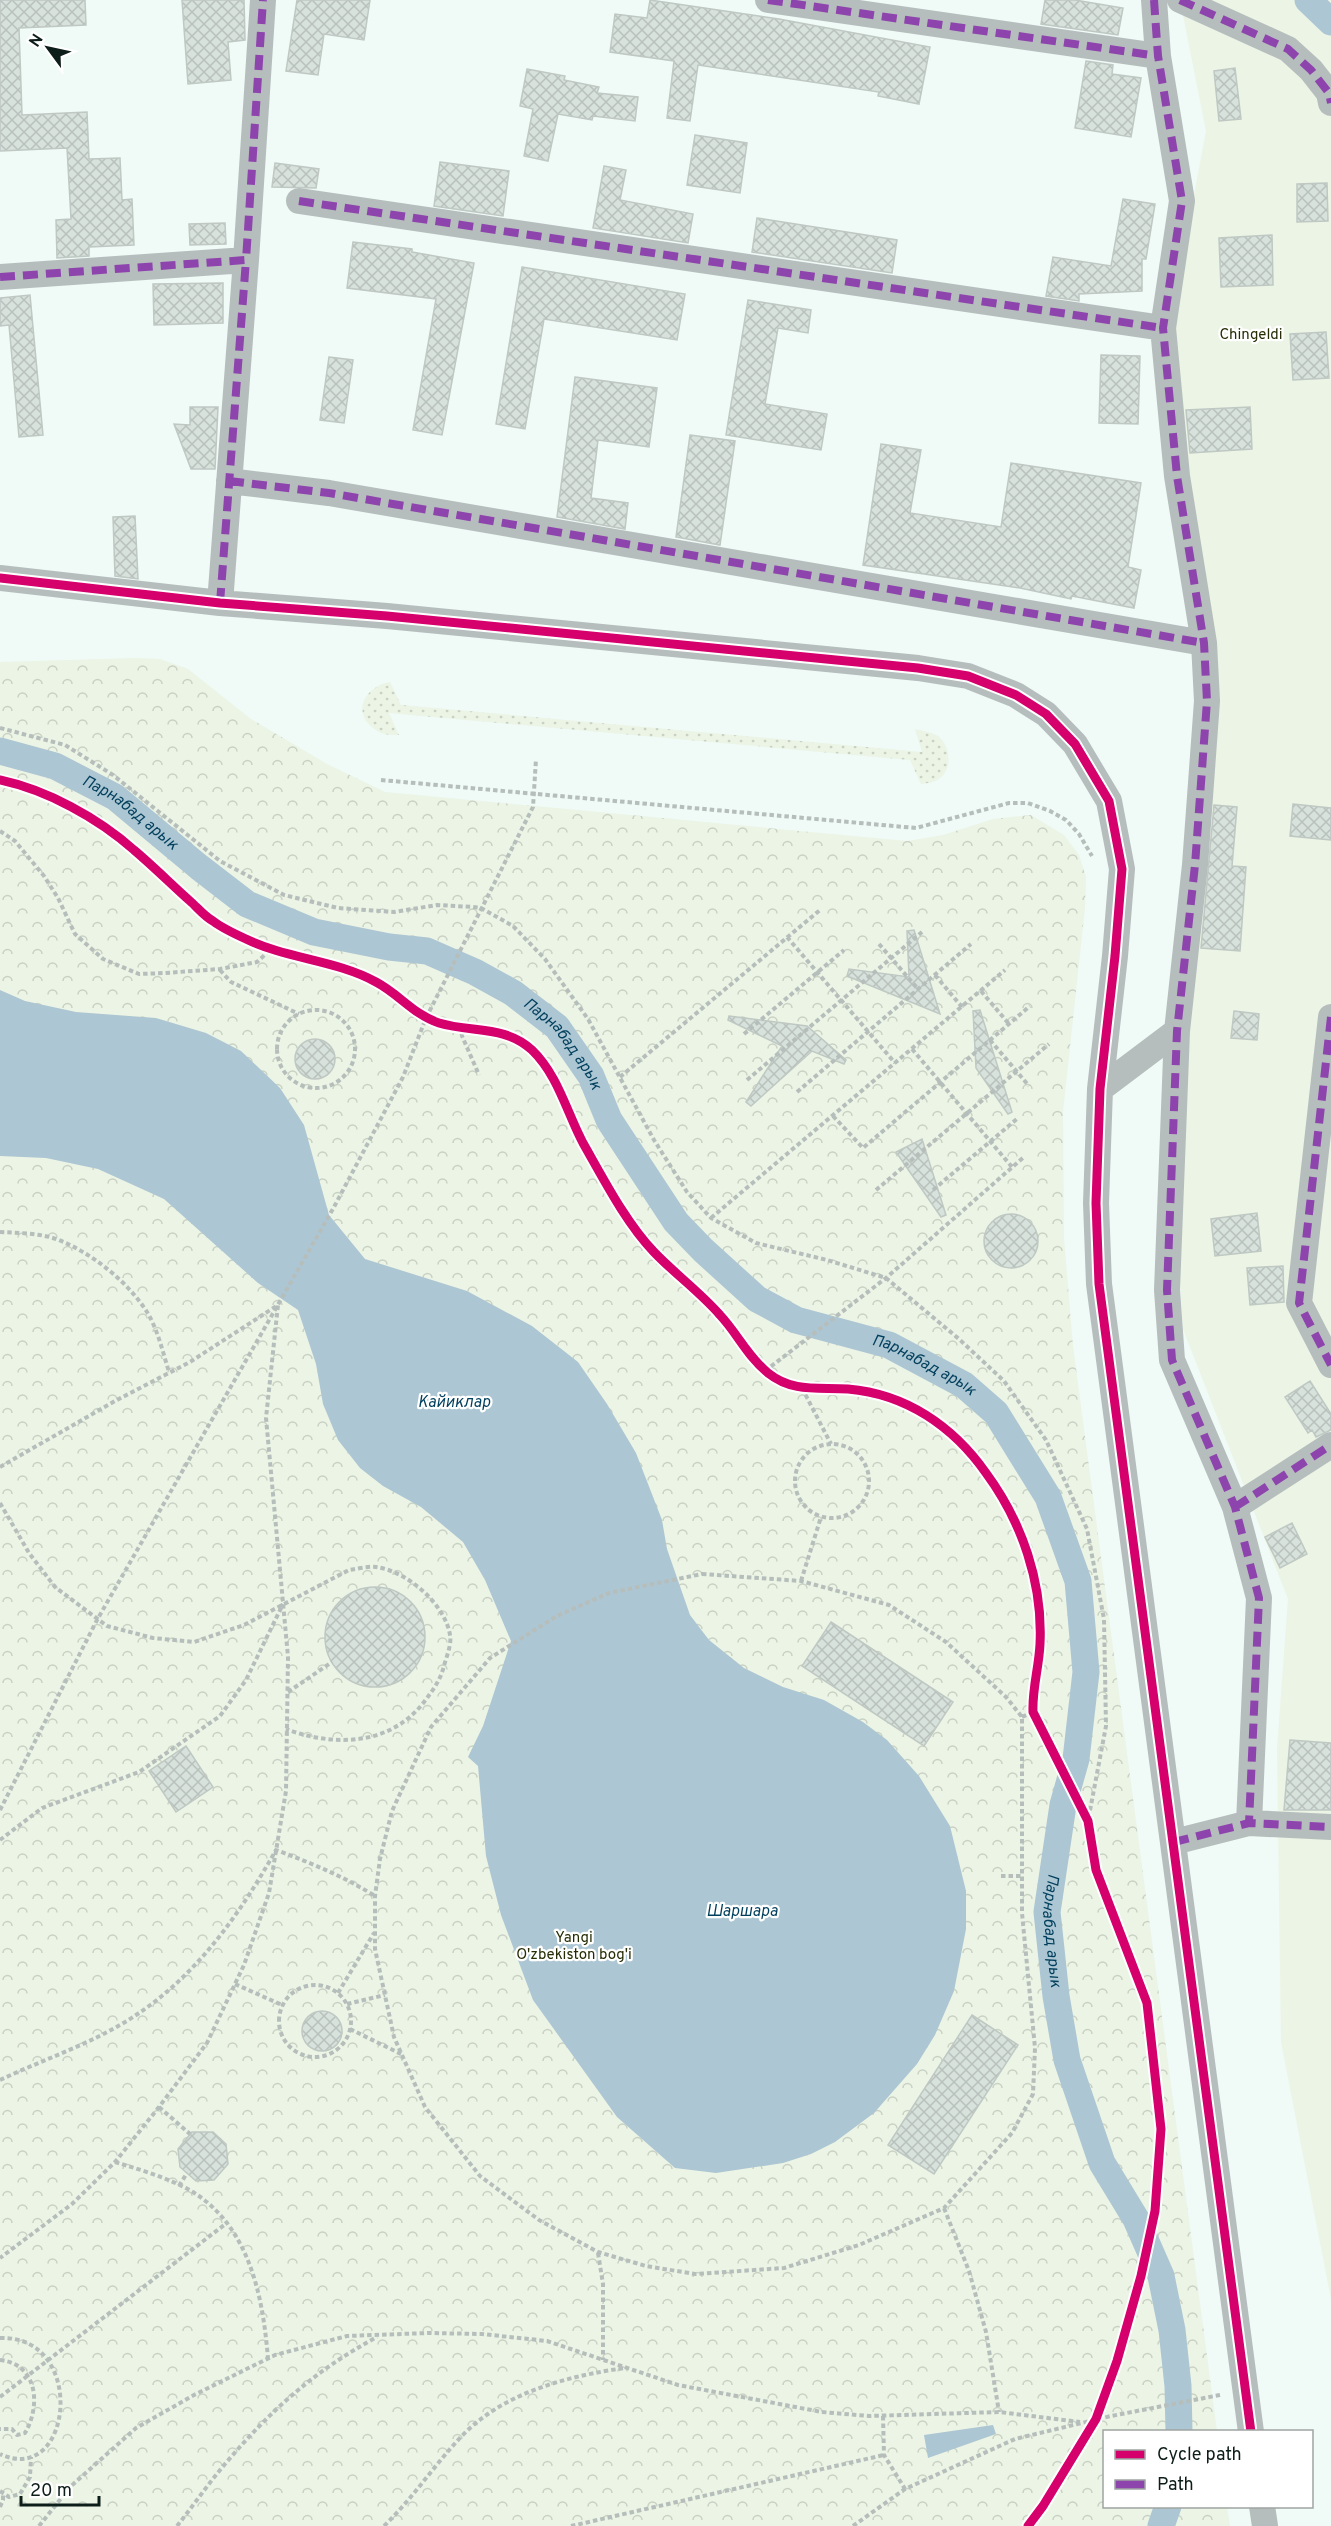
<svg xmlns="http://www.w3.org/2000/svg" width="1331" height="2526" viewBox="0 0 1331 2526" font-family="Overpass,sans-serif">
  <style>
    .grass { fill: url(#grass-dots) }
    .park { fill: url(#park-crowns) }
    .garden { fill: #ecf4e5 }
    .water { fill: #adc6d3 }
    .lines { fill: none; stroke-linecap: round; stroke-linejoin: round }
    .canal { stroke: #adc6d3; stroke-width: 27 }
    .building { fill: url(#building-cross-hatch); stroke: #bfc8c3; stroke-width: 1.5 }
    .path { stroke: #b6bebc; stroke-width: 4; stroke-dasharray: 4.5 3; stroke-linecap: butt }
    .minor { stroke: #b6bebd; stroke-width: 26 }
    .quiet { stroke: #8e44ad; stroke-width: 8; stroke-dasharray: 15 8; stroke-linecap: butt }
    .cycleway-casing { stroke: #fff; stroke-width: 13 }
    .cycleway { stroke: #d6006c; stroke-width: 9 }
    .labels { text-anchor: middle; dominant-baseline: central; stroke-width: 4.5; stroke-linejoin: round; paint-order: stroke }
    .park-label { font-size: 15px; fill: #262d04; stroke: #fff }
    .water-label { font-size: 16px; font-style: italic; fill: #013f5d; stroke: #fff }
  </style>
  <defs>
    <pattern id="grass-dots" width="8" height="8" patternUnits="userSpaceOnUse" patternTransform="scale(1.5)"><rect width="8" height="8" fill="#ecf4e5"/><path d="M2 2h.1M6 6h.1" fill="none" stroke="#c9d1c4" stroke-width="1.8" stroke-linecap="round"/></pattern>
    <pattern id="park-crowns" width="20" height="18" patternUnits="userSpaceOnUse" patternTransform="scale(1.5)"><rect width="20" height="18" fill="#ecf4e5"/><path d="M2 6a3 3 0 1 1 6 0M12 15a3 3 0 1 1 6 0" fill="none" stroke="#c9d1c4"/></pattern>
    <pattern id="building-cross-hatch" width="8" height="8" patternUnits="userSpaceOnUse" patternTransform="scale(1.5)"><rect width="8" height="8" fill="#d8e2dc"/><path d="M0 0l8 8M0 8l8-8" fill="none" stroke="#b8c1bc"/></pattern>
  </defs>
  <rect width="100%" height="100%" fill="#f0faf7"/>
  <path class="grass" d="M390,682L401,705L922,752L915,729C923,731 931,732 938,736C952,747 953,774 935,781C931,783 925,783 921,784L910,760L389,713L399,735C391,735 383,735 376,730C350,714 365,686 390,682Z"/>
  <path class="park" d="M136,658L160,659L188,669L251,719L327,764L385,792L907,841L943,835L993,819L1031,815L1064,835L1079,855L1086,877L1085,908L1063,1112L1064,1238L1073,1346L1217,2431L1104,2432V2506L1227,2507L1230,2526H0V662Z"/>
  <path class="garden" d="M1180,0H1331V2299L1281,2042L1277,1749L1288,1599L1183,1329L1174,1190L1212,730L1170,322L1206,131Z"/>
  <path class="water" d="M0,990L25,1001L76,1012L156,1018L206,1033L241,1051L280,1088L304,1125L329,1215L365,1259L467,1291L532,1326L578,1362L607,1404L636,1453L662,1520L667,1549L690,1615L709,1640L744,1668L783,1687L824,1700L863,1722L887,1740L919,1776L950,1826L966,1891V1929L954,1991L935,2035L917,2064L874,2113L835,2142L811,2154L783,2163L716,2173L675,2168L617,2117L533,2000L501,1915L486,1856L478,1766L468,1757L483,1726L511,1641L485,1580L463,1542L421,1507L383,1486L360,1468L338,1440L323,1404L316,1364L298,1310L258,1283L164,1199L98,1169L46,1158L0,1156Z
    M993,2425L996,2434L928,2458L924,2435Z"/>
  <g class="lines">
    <g class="canal">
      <path d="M1308,0L1331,22"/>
      <path id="s1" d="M0,751L55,766L115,797L199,867L247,904L314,932L389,947L427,951L475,972L513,993L557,1027L591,1076L609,1120L676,1222L703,1250L757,1299L796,1320L889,1345L964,1385L996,1413L1048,1497L1078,1581L1086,1672L1076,1759L1063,1805L1047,1912L1056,1996L1067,2060L1102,2163L1136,2219L1161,2276L1172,2330L1178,2386L1179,2432"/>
      <path d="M1161,2526L1168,2506"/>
    </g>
  </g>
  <path class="building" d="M0,0H85L86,25L19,28L22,115L87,112L89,159L120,158L122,200L132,199L134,245L89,247V256L57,258L56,220L71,219L67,148L0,151Z
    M182,0H244L245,40L228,42L231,80L188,84Z
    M297,0H370L364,40L324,34L318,75L286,71Z
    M650,0L779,19L930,47L919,104L878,96L879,92L698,65L690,121L667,118L674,61L610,52L615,14L647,18Z
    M1045,0H1075L1123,8L1118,35L1041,24Z
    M1086,61L1113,65L1112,74L1141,78L1131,137L1075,128Z
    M1235,68L1241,119L1219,121L1214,71Z
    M527,69L565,76L564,80L599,87L597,93L638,97L635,121L593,116L592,120L558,114L548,161L524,156L533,109L520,106Z
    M695,135L747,143L740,193L687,185Z
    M440,162L509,171L503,216L434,206Z
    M275,163L319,169L316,188L272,187Z
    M604,166L626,170L620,200L693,214L688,243L593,228Z
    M1327,183L1328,221L1297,222V184Z
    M1123,199L1155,204L1146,259H1142V291L1079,294V301L1046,296L1053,257L1111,266Z
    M757,218L897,240L892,273L752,252Z
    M225,223L226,244L190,245L189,224Z
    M1272,235L1273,285L1221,287L1219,238Z
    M353,242L412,249V252L474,263L442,435L413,430L436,299L347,288Z
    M522,267L685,294L677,340L544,319L525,429L496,424Z
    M223,283V323L154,325L153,284Z
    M30,295L43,435L19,437L9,325L0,326V298Z
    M748,300L811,310L808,333L778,328L765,404L827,414L821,450L726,435Z
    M1326,332L1329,378L1293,380L1290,334Z
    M1101,355L1140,356L1138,424L1099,423Z
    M329,357L353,360L344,423L320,420Z
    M575,377L657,388L649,447L598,440L591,498L628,503L625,529L557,517Z
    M190,407H218L215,469H191L174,424L190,425Z
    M1250,407L1252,449L1190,453L1186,410Z
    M690,435L735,441L720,545L676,537Z
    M881,444L921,450L910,513L1001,527L1011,463L1141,483L1128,567L1141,570L1134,608L1072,596L1071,599L1020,588L863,565Z
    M135,516L138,579L115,576L113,517Z
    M1293,804L1331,808V840L1290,836Z
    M1214,805L1237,807L1232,866L1246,867L1240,951L1201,948Z
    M914,930L940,1014L847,976L849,969L909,977L907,931Z
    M980,1010L1012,1112L1008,1114L976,1068L973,1011Z
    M1234,1011L1259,1014L1257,1040L1231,1038Z
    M729,1016L807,1026L846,1060L844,1064L812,1051L751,1106L746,1102L782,1046L728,1020Z
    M295 1059a20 20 0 1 1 40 0a20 20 0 1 1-40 0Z
    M922,1139L946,1215L941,1217L896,1152Z
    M1257,1213L1261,1251L1215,1256L1211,1219Z
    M984 1241a27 27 0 1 1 54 0a27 27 0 1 1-54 0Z
    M1283,1266L1284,1302L1250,1305L1247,1268Z
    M1310,1381L1331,1414V1430L1316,1437L1312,1430L1308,1433L1285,1397Z
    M1292,1523L1307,1554L1280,1568L1265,1537Z
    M325 1637a50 50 0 1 1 100 0a50 50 0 1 1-100 0Z
    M831,1622L953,1702L924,1746L802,1666Z
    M1290,1740L1331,1743V1810H1284Z
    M186,1746L213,1787L176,1812L149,1771Z
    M302 2031a20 20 0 1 1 40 0a20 20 0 1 1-40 0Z
    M972,2015L1018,2045L934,2174L888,2145Z
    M192,2132H213L226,2144L228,2164L214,2180L196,2181L180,2167L178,2149Z"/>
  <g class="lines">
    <path class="path" d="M0,728L65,745L113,775L220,861L284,895L338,908L394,912L437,905L473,907L481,908L513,926L545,959L588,1019L654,1140L687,1192L711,1218L756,1243L827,1260L886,1278L959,1339L1004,1381L1046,1440L1087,1529L1104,1619L1106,1726L1088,1821
      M381,780L916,828L1009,803H1028L1050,811L1066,820L1079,834L1092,856
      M0,831L15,841L44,876L58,898L75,934L103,959L139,974L165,973L220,969L257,962L270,950
      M787,937L895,1063
      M879,944L918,989
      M220,970L231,982L299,1014
      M935,975L962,1007
      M981,991L1009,1024
      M277 1049a39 39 0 1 1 78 0a39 39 0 1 1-78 0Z
      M461,1026L462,1036L479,1075
      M744,1034L844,950
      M990,1040L1029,1086
      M912,1049L1012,1167
      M620,1077L820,910
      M747,1080L922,932
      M797,1092L971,944
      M833,1116L863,1148L1030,1006
      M876,1190L1049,1044
      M933,1190L1018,1118
      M711,1218L1005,970
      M0,1232C19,1233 41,1233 59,1240C93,1254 127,1281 147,1312C158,1330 163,1353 169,1372
      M765,1371L886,1278L1025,1156
      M802,1388L831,1444
      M795 1481a37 37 0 1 1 74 0a37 37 0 1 1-74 0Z
      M0,1467L115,1401L190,1362L278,1305L266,1418L288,1657L286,1791L269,1893L244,1965L207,2043L159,2107L115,2162L72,2204L0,2258
      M0,1503L29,1553L55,1587L107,1626L153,1638L194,1642L244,1625L349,1570C357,1569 367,1566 376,1567C407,1571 445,1604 450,1635C452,1644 446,1658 444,1666C440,1681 433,1690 424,1702C390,1746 334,1747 286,1729
      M702,1574L801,1581L889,1605L946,1642L1006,1697L1022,1717V1913L1035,2048L1033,2094L1012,2133L944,2208L859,2245L784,2268L695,2274L646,2266L598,2252L539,2220L480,2176L425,2107L394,2037L375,1949V1896L380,1859L392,1811L431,1727L490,1658L557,1616L609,1593Z
      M801,1581L821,1517
      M288,1692L332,1662
      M1022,1717L1033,1712
      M0,1810L97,1620L334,1207L403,1077L426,1018L533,807L536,759
      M0,1840L42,1808L139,1772L220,1716L246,1680L283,1604
      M1001,1876H1023
      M235,1984L282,2005
      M279 2021a36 36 0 1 1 72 0a36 36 0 1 1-72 0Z
      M338,1993L374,1933
      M347,2004L385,1995
      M350,2029L401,2054
      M0,2080C40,2061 82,2047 120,2025C191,1984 237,1919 276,1850C311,1863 343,1876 375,1896
      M159,2107L190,2134
      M115,2162C141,2170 169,2178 193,2192C250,2228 263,2297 268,2359
      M179,2186L187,2173
      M944,2208L969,2271L986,2332L999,2412
      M598,2253L603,2284V2360
      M0,2338C88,2335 73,2488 0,2454
      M0,2360C38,2364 41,2406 25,2433L17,2435L12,2429H0
      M0,2397L228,2222
      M883,2416L884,2455L905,2489
      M0,2491L9,2497L20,2494L30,2477L31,2457
      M0,2507L3,2500V2494
      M39,2526L71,2486L136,2428L194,2395L275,2355L347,2336L428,2333L482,2334L547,2341L678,2385L822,2412L869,2416L999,2412L1080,2422
      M177,2526C193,2506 208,2484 225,2464C271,2410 314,2371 377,2337
      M384,2526C412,2499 433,2467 459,2439C501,2393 567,2376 625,2368
      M571,2526L884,2455
      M853,2526L905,2489L1015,2439L1111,2416L1220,2395"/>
    <path class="minor" d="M768,0L1158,56
      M1154,0L1158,56L1182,201L1163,328L1177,476L1204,643L1207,701L1195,865L1177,1031L1167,1290L1172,1360L1235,1507L1259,1598L1249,1823
      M1180,0L1288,49L1311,70L1329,93L1331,103
      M299,201L1163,328
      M0,277L246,260L263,0
      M229,481L329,493L1204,643
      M0,578L220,603L387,616L918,668L968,676L1016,695L1046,714L1075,744L1109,801L1122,869L1115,956L1100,1089L1096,1203L1099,1284L1251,2432
      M220,603L246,260
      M1331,1017L1299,1303L1331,1365
      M1100,1089L1177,1031
      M1235,1507L1331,1445
      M1174,1842L1249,1823L1331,1827
      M1262,2506L1265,2526"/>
    <path class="quiet" d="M768,0L1158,56
      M1154,0L1158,56L1182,201L1163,328L1177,476L1204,643L1207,701L1195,865L1177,1031L1167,1290L1172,1360L1235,1507L1259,1598L1249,1823
      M1180,0L1288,49L1311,70L1329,93L1331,103
      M299,201L1163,328
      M0,277L246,260L263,0
      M229,481L329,493L1204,643
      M220,603L246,260
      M1331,1017L1299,1303L1331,1365
      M1235,1507L1331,1445
      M1174,1842L1249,1823L1331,1827"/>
    <defs>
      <path id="cycleway" d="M0,578L220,603L387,616L918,668L968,676L1016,695L1046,714L1075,744L1109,801L1122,869L1115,956L1100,1089L1096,1203L1099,1284L1251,2432
        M0,780C47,790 98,818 134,850C153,866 171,884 190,901C197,907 204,916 213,921C222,928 235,934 246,939C287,959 336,960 376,982C399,994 414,1015 439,1023C472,1033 505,1025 532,1050C558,1075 567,1113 583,1143C603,1178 626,1223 654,1252C675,1274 700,1292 720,1315C737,1333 748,1357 768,1373C793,1393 819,1387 848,1389C906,1394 953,1426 986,1473C1022,1522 1043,1583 1040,1644C1039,1667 1032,1689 1033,1712L1088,1821L1096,1870L1147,2003L1161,2129L1155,2211L1141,2276L1117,2361L1096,2419L1043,2506L1028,2526"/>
    </defs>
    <use href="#cycleway" class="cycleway-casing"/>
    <use href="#cycleway" class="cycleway"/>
  </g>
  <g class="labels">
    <g class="park-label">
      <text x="1251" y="335">Chingeldi</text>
      <text x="574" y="1938">Yangi<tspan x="574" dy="17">O'zbekiston bog'i</tspan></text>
    </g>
    <g class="water-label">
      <text stroke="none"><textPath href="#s1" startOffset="146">Парнабад арык</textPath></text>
      <text stroke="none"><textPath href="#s1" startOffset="650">Парнабад арык</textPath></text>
      <text stroke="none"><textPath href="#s1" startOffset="1155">Парнабад арык</textPath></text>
      <text x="454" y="1403">Кайиклар</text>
      <text x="742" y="1912">Шаршара</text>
      <text stroke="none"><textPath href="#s1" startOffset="1784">Парнабад арык</textPath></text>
    </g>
  </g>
  <rect x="1103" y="2430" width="210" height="78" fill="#ffffff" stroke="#9ea5a3" stroke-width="1.5"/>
  <rect x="1115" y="2450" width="30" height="9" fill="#d6006c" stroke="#9ea5a3" stroke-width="1.5"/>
  <text x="1157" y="2460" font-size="18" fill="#0d1d19">Cycle path</text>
  <rect x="1115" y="2480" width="30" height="9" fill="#8e44ad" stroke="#9ea5a3" stroke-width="1.5"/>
  <text x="1157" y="2490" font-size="18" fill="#0d1d19">Path</text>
  <g transform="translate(48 48) rotate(303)" stroke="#ffffff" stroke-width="4.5" paint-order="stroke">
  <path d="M0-4.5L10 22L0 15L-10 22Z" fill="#0d1d19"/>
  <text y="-9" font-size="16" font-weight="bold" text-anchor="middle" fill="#0d1d19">N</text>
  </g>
  <path d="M21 2496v9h78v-9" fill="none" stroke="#0d1d19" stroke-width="3"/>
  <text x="30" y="2496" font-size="18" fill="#0d1d19" stroke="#ffffff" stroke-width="4.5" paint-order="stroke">20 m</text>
</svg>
